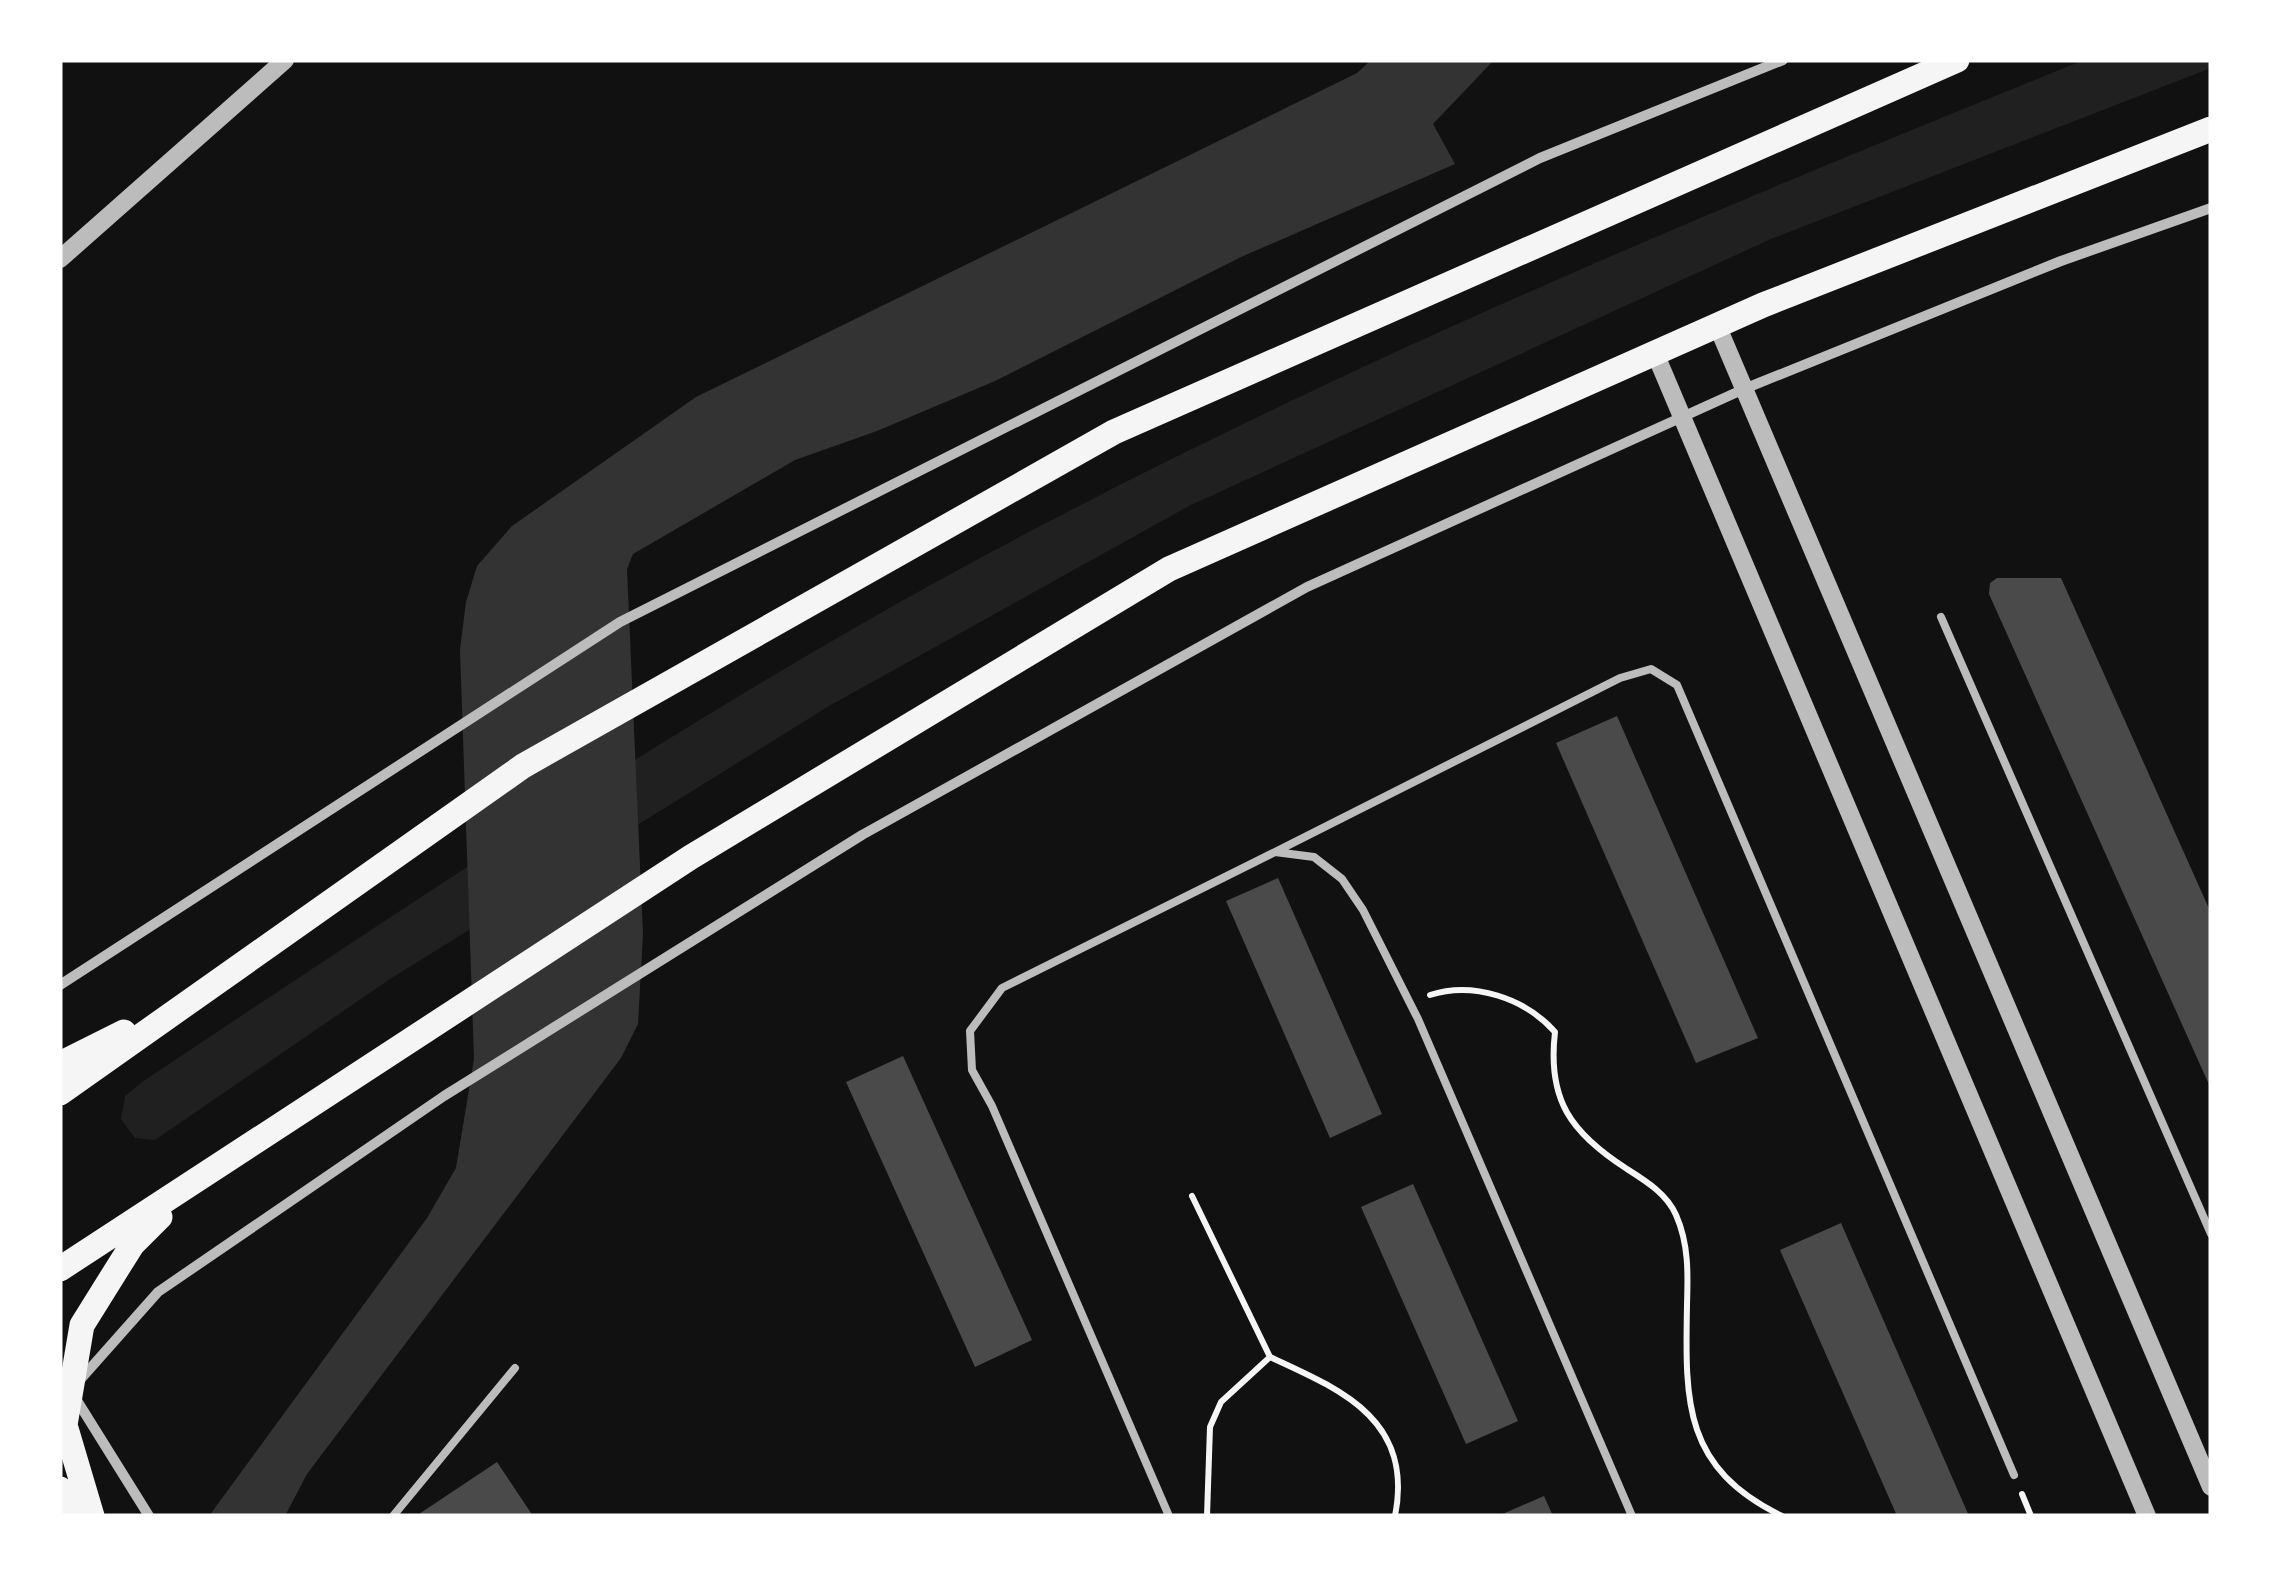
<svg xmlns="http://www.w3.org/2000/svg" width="2271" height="1576" viewBox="0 0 2271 1576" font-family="'Roboto Serif',serif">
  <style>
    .green { fill: #202020 }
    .water { fill: #333 }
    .building { fill: #4a4a4a }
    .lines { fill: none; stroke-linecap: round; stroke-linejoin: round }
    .path { stroke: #f5f5f5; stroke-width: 6 }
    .service { stroke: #bcbcbc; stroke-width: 8 }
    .minor { stroke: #bcbcbc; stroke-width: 10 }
    .tertiary { stroke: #bcbcbc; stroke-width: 18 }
    .primary { stroke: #f5f5f5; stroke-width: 25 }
  </style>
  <rect width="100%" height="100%" fill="#111"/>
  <path class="green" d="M2084,60H2211V68L1771,239L1189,506L829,706L390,979L155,1140L135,1138L121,1119L125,1096L142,1082C405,907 670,728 947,576C1313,376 1697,216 2084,60Z"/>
  <path class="water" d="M1371,60H1494L1433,124L1455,164L1241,257L995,381L877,431L795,460L633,554L627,569L643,934L638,1024L621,1058L307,1474L285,1516H209L427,1218L456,1168L474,1059L460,649L466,602L477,566L512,526L696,397L1357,73Z"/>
  <path class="building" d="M1997,578H2061L2211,913V1089L1989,594L1990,583Z
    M1617,716L1758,1038L1696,1063L1556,743Z
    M1278,878L1382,1114L1330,1138L1226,901Z
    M903,1056L1032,1340L975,1367L846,1082Z
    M1413,1184L1518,1421L1466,1444L1361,1207Z
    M1841,1223L1969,1516H1897L1780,1250Z
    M497,1462L533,1516H416Z
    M1544,1496L1553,1516H1498Z"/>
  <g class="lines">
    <path class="path" d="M1430,995C1473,981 1525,998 1555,1032C1547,1100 1571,1133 1627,1169C1646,1181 1667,1194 1676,1215C1689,1244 1688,1275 1687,1305C1685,1404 1684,1468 1782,1516
      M1192,1196L1270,1357C1342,1390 1414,1420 1395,1516
      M2022,1494L2031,1516
      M1207,1516L1210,1427L1221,1402L1270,1357"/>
    <path class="service" d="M1941,617L2211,1234
      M1275,852L1620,678L1651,669L1677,685L2014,1475
      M393,1516L515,1368
      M1169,1516L992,1106L972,1070L970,1031L1002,988L1275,852L1314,857L1342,879L1363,910L1418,1019L1632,1516"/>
    <path class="minor" d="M60,985L620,622L1540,158L1783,60
      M79,1381L158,1292L444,1096L862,835L1307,587L1744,389L2061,261L2211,208
      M76,1399L149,1516"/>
    <path class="tertiary" d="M60,259L285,60
      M1717,325L2211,1487
      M1655,353L2147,1516"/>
    <path class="primary" d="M60,1064L124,1032
      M60,1093L523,766L1114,432L1957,60
      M60,1269L691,857L1169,569L1763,305L2211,129
      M60,1489L77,1516
      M92,1516L65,1425L82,1325L132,1245L160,1217"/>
  </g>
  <rect width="2271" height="1576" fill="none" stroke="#ffffff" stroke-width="125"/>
</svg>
